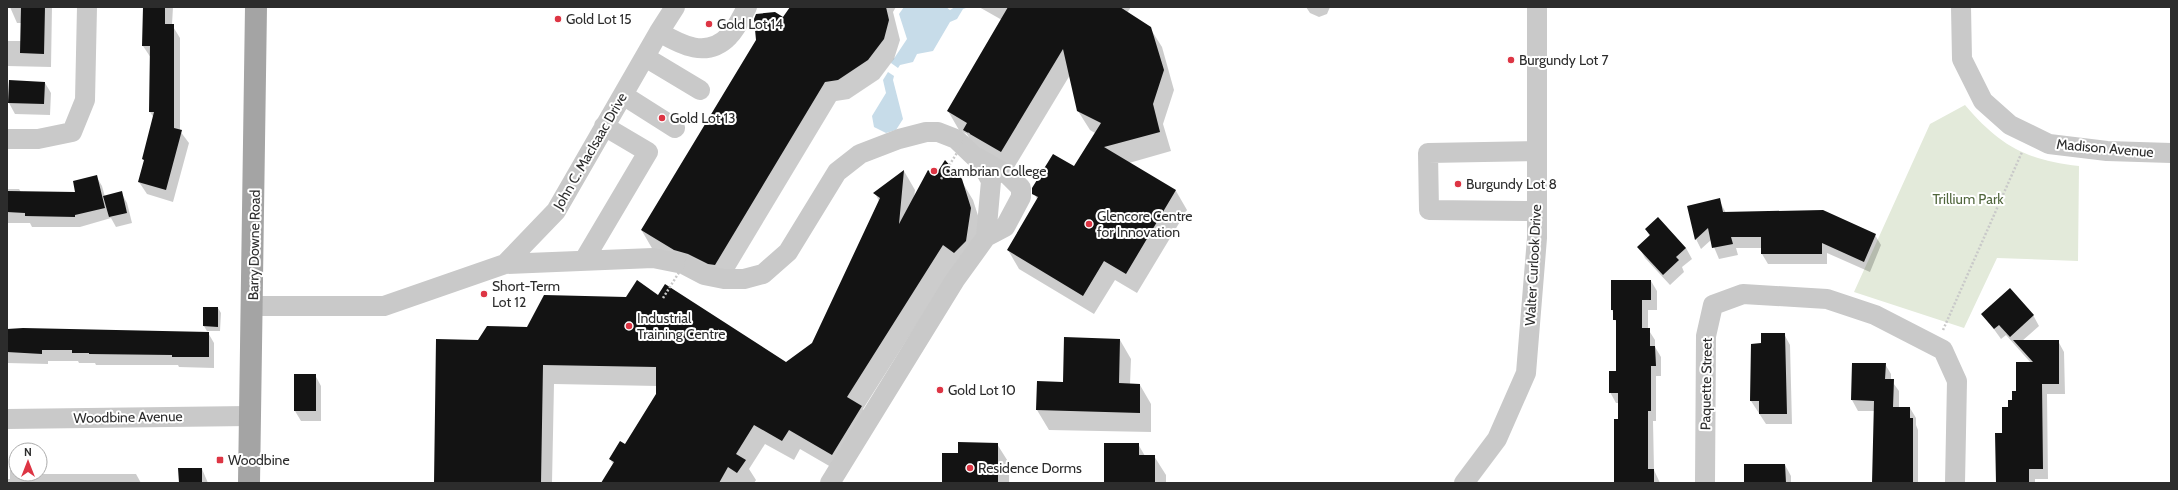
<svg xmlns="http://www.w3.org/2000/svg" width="2178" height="490" viewBox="0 0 2178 490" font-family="Cabin,sans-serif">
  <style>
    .green { fill: #e3eada }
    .water { fill: #c7dce9 }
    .shadow { fill: #0003 }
    .building { fill: #131313 }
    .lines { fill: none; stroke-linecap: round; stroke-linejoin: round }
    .path { stroke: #c9c9c9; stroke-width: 2.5; stroke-dasharray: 2 2; stroke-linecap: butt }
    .minor { stroke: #c9c9c9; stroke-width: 20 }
    .major { stroke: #a4a4a4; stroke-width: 22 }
    .path-bridge { stroke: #c9c9c9; stroke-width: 2.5; stroke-dasharray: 2 2; stroke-linecap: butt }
    .poi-dot { fill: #dd3544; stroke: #fff; stroke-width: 1.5 }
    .labels { text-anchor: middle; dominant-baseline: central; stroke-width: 4; stroke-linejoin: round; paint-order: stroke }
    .poi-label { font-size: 14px; fill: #2c2c2c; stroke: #fff; text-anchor: start }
    .street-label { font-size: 14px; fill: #2c2c2c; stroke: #fff }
    .park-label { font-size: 14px; fill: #50663c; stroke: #fff }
  </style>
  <rect width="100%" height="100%" fill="#fff"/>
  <path class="green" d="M1965,105C2000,146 2026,160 2079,166L2078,261L1997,258L1964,328L1854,292L1930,124Z"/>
  <path class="water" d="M904,7H946L950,10L955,7H969L963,9L957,19L950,22L933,51L917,54L913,62L900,65L898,68L891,63L907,39L899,14Z
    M888,72L894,76L893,80L903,119L896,130L886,133L874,127L872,116L886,93L883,80Z"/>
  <path class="shadow" d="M10,7H52L51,67L7,66V41H21V23H17Z
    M143,7H173L172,25L180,38V131L189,143L173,202L147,194L139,182L145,162L143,159L154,118L150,112L151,58L143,46Z
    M791,7H896L893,12L900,40L894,59L879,79L849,99L836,101L726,284L653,250L642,231Z
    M979,7H1131L1127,13L1150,28L1162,47L1174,90L1163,124L1171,151L1129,163L1176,191L1187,210L1137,293L1115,280L1094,314L1019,269L1008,250L1038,201L1034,193L1075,168L1095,133L1090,130L1078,111L1070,75L1012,171L975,149L967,134L959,130L948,111L1002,20Z
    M1306,7H1330L1327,14L1319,17L1310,13Z
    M10,81L45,83L51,93L50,115L15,114L9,103Z
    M904,171L915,190L914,199L936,178L961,180L973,200L982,228L955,264L863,409L872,426L843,474L800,449L794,460L765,444L749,469L756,480L754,483H603L613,464L610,459L625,446L657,394V386L554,384L552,483H435L479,341L627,298L658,297L786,364L813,344L879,201L875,193Z
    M96,176L102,186L105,197L121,192L127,203L132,223L116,227L111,218L80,227H32L30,223H7V189H19L21,192L77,193Z
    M1719,200L1726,213L1875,235L1881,245L1870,272L1827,253V264H1768L1762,254V248H1736L1738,255L1719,259L1711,240L1701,249L1696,239L1688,206Z
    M1646,229L1686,248L1692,259L1682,267L1684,272L1670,285L1645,258L1639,247L1650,237Z
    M1651,281L1657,291V310H1648V329L1655,340V347L1661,357V376H1656V421H1653L1654,470L1660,483H1615L1619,403H1616L1610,392L1617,372V325L1612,309Z
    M218,308L221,313L220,331H207L214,343V368L179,367L178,365H96L95,363H79L78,361H48V364L7,363V329L208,333L204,326Z
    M1983,314L2033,315L2039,326L2022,341H2058L2064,352L2065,394H2047L2048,479H2035V483H1997L2009,408L2031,363L2006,335L2001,339Z
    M1784,334L1790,345L1792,424H1766L1751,401L1752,345L1762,344Z
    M1120,340L1131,359L1130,384L1140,385L1151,404V432L1049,430L1037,410L1064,383Z
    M1885,364L1891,374V380L1899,391V408H1910L1916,418V425L1918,430V483H1874L1875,411H1858L1852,400Z
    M315,375L321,386V421H301L295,411Z
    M997,444L1009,463V483H943L959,454Z
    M1138,444L1145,456H1154L1166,475V483H1105Z
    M1785,465L1791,476V483H1745Z
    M10,468H16V474H136L141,483H7V479H10Z
    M202,469L208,483H180Z"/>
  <path class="building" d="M21,7H45L44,54L20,53Z
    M143,7H165V24H174V128L182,130L166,190L138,182L144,160L142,159L154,112H149L150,46H142Z
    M790,7H886L889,20L884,39L868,60L838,80L825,82L715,265L708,264L688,254L674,250L641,230L756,40L754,19L756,14L775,12L783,17Z
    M1008,7H1120L1151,27L1164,70L1153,104L1160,132L1104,147L1176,190L1126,274L1104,261L1083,296L1007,250L1038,197L1032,194V188L1053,154L1074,166L1101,123L1077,111L1063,49L1001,152L963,130L967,123L947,111Z
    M9,80L45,82L44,104L8,103Z
    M945,160L962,179L971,208L966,241L954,253L943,245L847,397L862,406L832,455L789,430L782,441L754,425L736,454L746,460L737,473L728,467L719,483H601L614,462L609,459L620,441L625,444L656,394V367L543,365L541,483H434L436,339L478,340L487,326L527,327L544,295L626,297L637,280L658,295L665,284L786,362L812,343L880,198L873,193L904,170L899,224L928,170L935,176Z
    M97,175L105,208L75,215V217L25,216V213L7,212V191L75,192L73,181Z
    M122,191L127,213L109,217L103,196Z
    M1720,198L1723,212L1823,210L1876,234L1864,262L1822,243V254H1761V237H1731L1733,244L1712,248L1708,228L1695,240L1687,206Z
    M1658,217L1686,248L1676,257L1679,260L1663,275L1637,247L1650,235L1645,229Z
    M1611,280H1651V300H1642V328H1650V346H1655L1656,366H1651V411H1648V469H1654V483H1614V419H1618V393H1609V371H1616V320H1613V310H1611Z
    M2010,288L2034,315L2010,337L1999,325L1994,329L1981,314Z
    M203,307H218V327L203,326Z
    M23,328L209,332V357H172V355L89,354V353H72V350H42V354L7,352V329Z
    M1761,333H1785L1787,414H1759V401H1750L1751,344L1761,343Z
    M1064,337L1120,339L1119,383L1140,384V413L1036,410L1037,381L1063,382Z
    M2013,340H2059V384H2042L2043,469H2029V483H1996L1995,433H2002V407H2008V400H2012V391H2016V362H2033Z
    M1852,363H1886L1885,379H1894L1893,407H1910V418H1913V483H1872L1874,401L1851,400Z
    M294,374H316V411H294Z
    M958,442L998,443V483H942V453H958Z
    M1104,443H1139V455H1155V483H1104Z
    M1744,464H1785L1786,483H1744Z
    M178,468H202V483H179Z"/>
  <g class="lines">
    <path class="path" d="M1943,330L2022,152"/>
    <path class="minor" d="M1961,7L1962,59L1983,101L2010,125L2049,144L2107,151L2171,153
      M659,32C681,45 707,59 729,36C737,28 742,16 747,7
      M645,57L700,90
      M623,95L675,128
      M7,139H38L72,132L85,100L87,7
      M1537,151L1428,153L1429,210L1537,211
      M978,158L1008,175L1021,188V197L1005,227L986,237
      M584,260L648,152L604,126
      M505,264L653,258L683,264L704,275L724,279H744L763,274L788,252L837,172L860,154L899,139L926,132H938L956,139L981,163L991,181L986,237L955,280L830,483
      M253,306H384L505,264L556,211L659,32L675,7
      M7,419L249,416
      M1464,483L1497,439L1526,373L1537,238V7
      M1705,483L1706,336L1713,305L1743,294L1827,299L1875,315L1943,350L1957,381L1955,483"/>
    <path class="major" d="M249,483L256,7"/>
    <path class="path-bridge" d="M941,179L969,133
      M663,298L688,258"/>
  </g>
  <g class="poi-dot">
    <circle cx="558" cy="19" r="4"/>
    <circle cx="709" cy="24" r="4"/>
    <circle cx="1511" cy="60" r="4"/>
    <circle cx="662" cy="118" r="4"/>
    <circle cx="934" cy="171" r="4"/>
    <circle cx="1458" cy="184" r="4"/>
    <circle cx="1089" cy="224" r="4"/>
    <circle cx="484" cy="294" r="4"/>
    <circle cx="629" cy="326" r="4"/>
    <circle cx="940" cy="390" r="4"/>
    <rect x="216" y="456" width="8" height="8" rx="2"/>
    <circle cx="970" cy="468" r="4"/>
  </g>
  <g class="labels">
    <g class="poi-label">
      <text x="566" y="19">Gold Lot 15</text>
      <text x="717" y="24">Gold Lot 14</text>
      <text x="1519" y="60">Burgundy Lot 7</text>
      <text x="670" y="118">Gold Lot 13</text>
      <text x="942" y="171">Cambrian College</text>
      <text x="1466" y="184">Burgundy Lot 8</text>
      <text x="1097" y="216">Glencore Centre<tspan x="1097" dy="16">for Innovation</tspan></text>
      <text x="492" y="286">Short-Term<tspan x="492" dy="16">Lot 12</tspan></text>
      <text x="637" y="318">Industrial<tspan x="637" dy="16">Training Centre</tspan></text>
      <text x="948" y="390">Gold Lot 10</text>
      <text x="228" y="460">Woodbine</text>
      <text x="978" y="468">Residence Dorms</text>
    </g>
    <g class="street-label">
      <text transform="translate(2105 148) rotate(5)">Madison Avenue</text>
      <text transform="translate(590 151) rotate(-60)">John C. MacIsaac Drive</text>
      <text transform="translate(254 245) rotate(-89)">Barry Downe Road</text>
      <text transform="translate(1533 265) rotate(-87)">Walter Curlook Drive</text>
      <text transform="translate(1706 384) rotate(-89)">Paquette Street</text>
      <text transform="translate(128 417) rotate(-1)">Woodbine Avenue</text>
    </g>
    <g class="park-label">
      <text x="1968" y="199">Trillium Park</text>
    </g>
  </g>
  <rect width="2178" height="490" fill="none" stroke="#2c2c2c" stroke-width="16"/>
  <g transform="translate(28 462)"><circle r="19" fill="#ffffff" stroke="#ababab"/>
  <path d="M0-3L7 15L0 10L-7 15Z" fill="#dd3544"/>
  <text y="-6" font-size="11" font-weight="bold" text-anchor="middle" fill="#2c2c2c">N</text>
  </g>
</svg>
